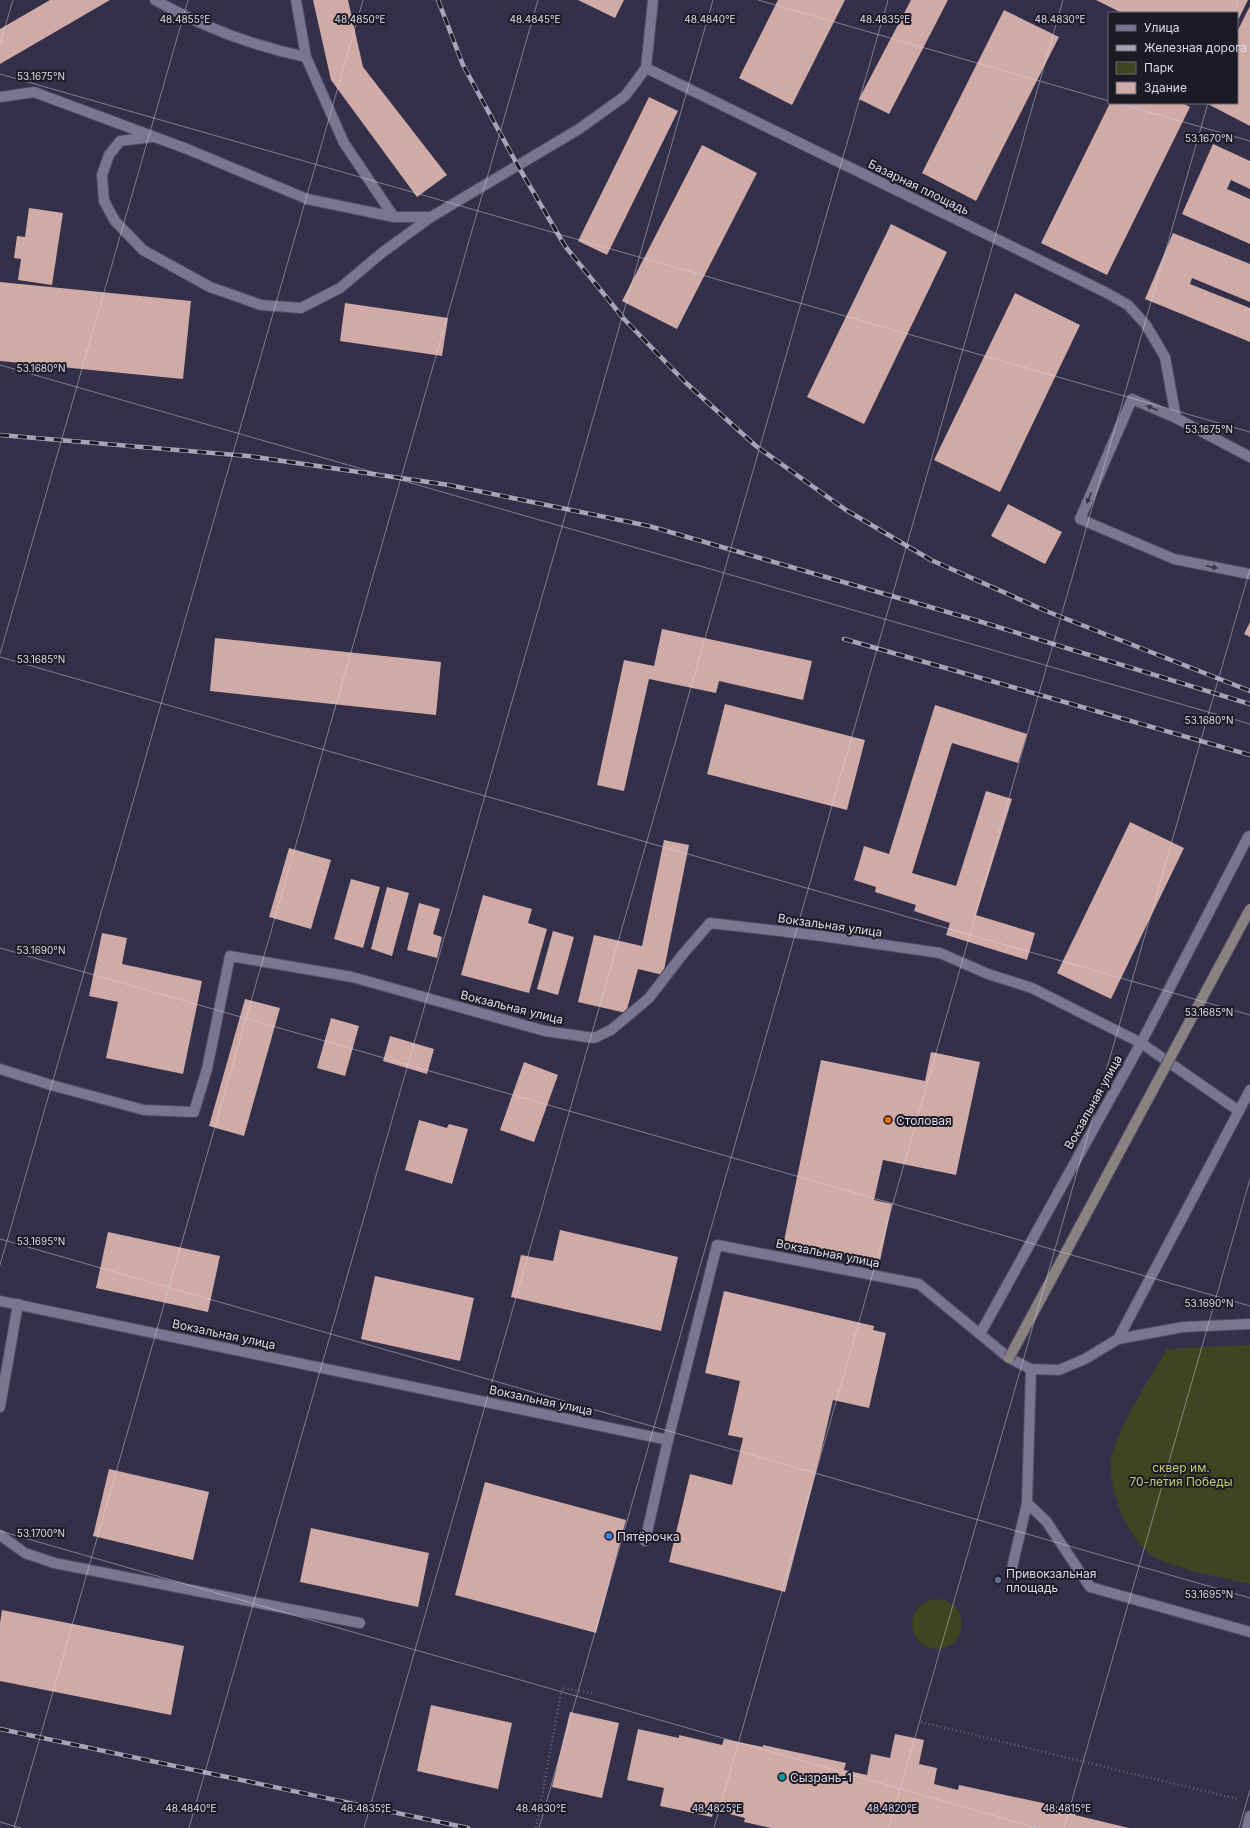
<svg xmlns="http://www.w3.org/2000/svg" width="1250" height="1828" viewBox="0 0 1250 1828" font-family="Inter,sans-serif">
  <style>
    .green { fill: #414421 }
    .building { fill: #cfaaa7 }
    .lines { fill: none; stroke-linecap: round; stroke-linejoin: round }
    .lane-casing { stroke: #4e4b60; stroke-width: 12 }
    .street-casing { stroke: #4e4b60; stroke-width: 12 }
    .path { stroke: #6c697f; stroke-width: 2.5; stroke-dasharray: 1 3; stroke-linecap: butt }
    .lane { stroke: #797592; stroke-width: 10 }
    .street { stroke: #797592; stroke-width: 10 }
    .rail-casing { stroke: #a7a4b7; stroke-width: 4.5 }
    .rail { stroke: #1c1a25; stroke-width: 3; stroke-dasharray: 9; stroke-linecap: butt }
    .secondary-bridge-casing { stroke: #4e4b60; stroke-width: 12; stroke-linecap: butt }
    .secondary-bridge { stroke: #8a8181; stroke-width: 10 }
    .oneway { fill: #383546 }
    .ticks { fill: none; stroke: #dedcec; stroke-width: 1; stroke-opacity: 0.45 }
    .food-dot { fill: #e8710a; stroke: #1c1a25; stroke-width: 1.5 }
    .shop-dot { fill: #3f7fe0; stroke: #1c1a25; stroke-width: 1.5 }
    .service-dot { fill: #5c6f8a; stroke: #1c1a25; stroke-width: 1.5 }
    .culture-dot { fill: #0f9aa8; stroke: #1c1a25; stroke-width: 1.5 }
    .labels { text-anchor: middle; dominant-baseline: central; stroke-width: 4; stroke-linejoin: round; paint-order: stroke }
    .street-label { font-size: 12px; fill: #dedcec; stroke: #1c1a25 }
    .poi-label { font-size: 12px; fill: #dedcec; stroke: #1c1a25; text-anchor: start }
    .park-label { font-size: 12px; fill: #c4cc71; stroke: #1c1a25 }
    .ticks-label { font-size: 10px; text-anchor: middle; fill: #dedcec; stroke: #1c1a25; stroke-width: 4; stroke-linejoin: round; paint-order: stroke }
  </style>
  <rect width="100%" height="100%" fill="#343049"/>
  <path class="green" d="M1250,1345V1584C1225,1578 1166,1568 1149,1553C1136,1543 1128,1527 1121,1513C1115,1497 1110,1481 1111,1463C1113,1433 1151,1377 1167,1349Z
    M912 1624a25 25 0 1 1 50 0a25 25 0 1 1-50 0Z"/>
  <path class="building" d="M50,0H110L0,64V29Z
    M313,0H348L363,67L447,175L417,197L331,80Z
    M578,0H624L615,18Z
    M778,0H845L792,105L739,78Z
    M911,0H948L889,114L859,99Z
    M1096,0H1248L1237,22V13H1122Z
    M1250,6V126L1206,103H1237V32Z
    M1004,10L1059,37L976,201L922,173Z
    M649,97L678,111L607,255L578,241Z
    M1110,103H1182L1190,107L1107,275L1041,243Z
    M1213,144L1250,161V189L1231,180L1227,189L1250,199V244L1182,214Z
    M702,145L757,173L677,329L622,301Z
    M29,208L63,213L52,285L18,280L21,259L14,258L17,236L25,237Z
    M891,224L947,252L864,424L807,397Z
    M1173,233L1250,264V302L1192,278L1190,284L1250,308V342L1145,299Z
    M0,282L191,301L183,379L0,361Z
    M1015,293L1080,325L1000,492L934,460Z
    M345,303L448,318L442,356L340,341Z
    M1008,504L1062,532L1045,564L991,536Z
    M1250,622V637L1244,634Z
    M662,629L812,661L803,700L719,681L716,693L649,679L624,791L597,785L624,660L654,666Z
    M215,638L441,662L436,715L210,691Z
    M725,704L865,740L847,810L707,774Z
    M935,705L1027,734L1018,763L952,743L912,873L956,886L986,791L1012,799L976,915L1035,933L1027,960L946,935L950,923L914,911L916,905L875,892L876,887L854,880L864,846L889,854Z
    M1130,822L1184,848L1111,999L1057,973Z
    M664,840L689,845L663,975L638,969L626,1013L578,1002L594,935L642,946Z
    M289,848L331,860L311,929L269,917Z
    M351,879L380,887L363,948L334,939Z
    M387,887L409,893L392,956L371,949Z
    M483,895L532,909L528,923L547,929L529,993L461,975Z
    M419,903L440,909L433,934L442,937L437,958L407,950Z
    M553,931L574,937L558,995L537,989Z
    M102,933L127,938L122,964L202,981L183,1074L106,1058L118,1002L89,996Z
    M245,999L280,1008L244,1136L209,1126Z
    M331,1018L359,1026L345,1076L317,1068Z
    M390,1036L434,1049L427,1074L383,1061Z
    M931,1052L980,1062L956,1175L883,1160L874,1200L892,1204L880,1261L784,1241L821,1060L925,1081Z
    M524,1062L558,1075L534,1142L500,1130Z
    M419,1120L447,1128L449,1124L468,1129L452,1184L405,1170Z
    M560,1230L678,1257L661,1331L511,1297L521,1255L553,1261Z
    M108,1232L220,1256L208,1312L96,1288Z
    M375,1276L474,1298L460,1361L361,1339Z
    M724,1291L874,1326L873,1330L886,1333L869,1408L833,1400L820,1456L785,1592L669,1562L690,1474L732,1485L743,1438L728,1435L740,1381L705,1373Z
    M109,1469L209,1492L193,1560L93,1536Z
    M485,1482L626,1520L596,1633L455,1595Z
    M311,1528L429,1553L418,1607L300,1582Z
    M2,1610L184,1646L171,1715L0,1681V1623Z
    M431,1705L512,1723L498,1789L417,1771Z
    M570,1712L619,1723L602,1798L552,1787Z
    M638,1729L679,1738V1735L722,1745L724,1739L763,1747V1745L846,1763L844,1770L867,1775L871,1754L890,1758L895,1734L924,1740L919,1764L937,1768L934,1784L958,1790L959,1785L1043,1803L1076,1812L1075,1815L1129,1828H771L744,1822L745,1818L714,1810L712,1817L660,1806L664,1788L627,1780Z"/>
  <g class="lines">
    <defs>
      <path id="lane" d="M155,0C202,27 254,46 306,57
        M296,0L306,57L344,143L394,217
        M0,97L34,92L187,149L307,199L394,217H431L579,129L625,96L646,68
        M152,137L120,141L109,155L102,175L104,201L115,221L143,250L210,287L261,305L301,308L340,288L383,252L431,217
        M980,1334L1141,1043L1248,837L1250,836
        M1118,1339L1250,1090
        M0,1407L18,1304
        M1027,1503L1046,1521L1090,1587L1250,1632
        M0,1535L25,1553L54,1563L360,1623
        M645,1541L668,1440
        M1012,1568L1027,1503L1031,1369
        M1247,1828L1250,1816"/>
      <path id="street" d="M653,0L646,68L1105,292L1128,305L1146,325L1165,357L1176,418
        M1250,457L1176,418L1132,399L1080,519L1174,559L1250,574
        M0,1069L51,1085L144,1110L194,1112L207,1069L230,956L352,977L545,1031L594,1038L611,1030L649,998L683,954L710,923L822,936L940,953L988,974L1032,988L1141,1043L1239,1111
        M0,1301L668,1440L717,1245L919,1284L1009,1358L1031,1369L1059,1370L1085,1359L1118,1339L1183,1327L1250,1324"/>
    </defs>
    <use href="#lane" class="lane-casing"/>
    <use href="#street" class="street-casing"/>
    <path class="path" d="M921,1722L1237,1799
      M536,1828L562,1688L592,1693"/>
    <use href="#lane" class="lane"/>
    <use href="#street" class="street"/>
    <defs>
      <path id="rail" d="M438,0L463,65L518,166L565,246L624,319L685,382L756,446L846,510L931,560L1046,611L1250,691
        M0,435L248,456L449,485L649,526L975,620L1250,704
        M844,639L1250,755
        M0,1729L468,1828"/>
    </defs>
    <use href="#rail" class="rail-casing"/>
    <use href="#rail" class="rail"/>
    <defs>
      <path id="secondary-bridge" d="M1009,1358L1250,909"/>
    </defs>
    <use href="#secondary-bridge" class="secondary-bridge-casing"/>
    <use href="#secondary-bridge" class="secondary-bridge"/>
  </g>
  <defs><path id="oneway-solid" d="M-6-.8H1V-3.2L6.5 0L1 3.2V.8H-6Z"/></defs>
  <g class="oneway">
    <use href="#oneway-solid" transform="translate(1152 408) rotate(-157)"/>
    <use href="#oneway-solid" transform="translate(1089 498) rotate(113)"/>
    <use href="#oneway-solid" transform="translate(1212 567) rotate(11)"/>
  </g>
  <path class="ticks" d="M758,0L1109,101M1234,13L1238,0M0,44L13,0M0,74L1250,432M1117,103L1250,141M0,365L1250,724M0,654L188,0M0,657L1250,1015M0,948L1250,1306M0,1239L1250,1598M0,1265L363,0M0,1531L1037,1828M0,1822L21,1828M14,1828L538,0M189,1828L713,0M364,1828L888,0M539,1828L1063,0M714,1828L1208,103M889,1828L1250,569M1064,1828L1250,1179M1239,1828L1250,1790"/>
  <circle class="food-dot" cx="888" cy="1120" r="4"/>
  <circle class="shop-dot" cx="609" cy="1536" r="4"/>
  <circle class="service-dot" cx="998" cy="1580" r="4"/>
  <circle class="culture-dot" cx="782" cy="1777" r="4"/>
  <g class="labels">
    <g class="street-label">
      <text transform="translate(919 187) rotate(26)">Базарная площадь</text>
      <text transform="translate(830 925) rotate(8)">Вокзальная улица</text>
      <text transform="translate(512 1007) rotate(14)">Вокзальная улица</text>
      <text transform="translate(1093 1102) rotate(-61)">Вокзальная улица</text>
      <text transform="translate(828 1253) rotate(11)">Вокзальная улица</text>
      <text transform="translate(224 1334) rotate(12)">Вокзальная улица</text>
      <text transform="translate(541 1400) rotate(12)">Вокзальная улица</text>
    </g>
    <g class="poi-label">
      <text x="896" y="1120">Столовая</text>
      <text x="617" y="1536">Пятёрочка</text>
      <text x="1006" y="1573">Привокзальная<tspan x="1006" dy="14">площадь</tspan></text>
      <text x="790" y="1777">Сызрань-1</text>
    </g>
    <g class="park-label">
      <text x="1181" y="1467">сквер им.<tspan x="1181" dy="14">70-летия Победы</tspan></text>
    </g>
  </g>
  <g class="ticks-label">
    <text x="185" y="23">48.4855°E</text>
    <text x="360" y="23">48.4850°E</text>
    <text x="535" y="23">48.4845°E</text>
    <text x="710" y="23">48.4840°E</text>
    <text x="885" y="23">48.4835°E</text>
    <text x="1060" y="23">48.4830°E</text>
    <text x="41" y="80">53.1675°N</text>
    <text x="1209" y="142">53.1670°N</text>
    <text x="41" y="372">53.1680°N</text>
    <text x="1209" y="433">53.1675°N</text>
    <text x="41" y="663">53.1685°N</text>
    <text x="1209" y="724">53.1680°N</text>
    <text x="41" y="954">53.1690°N</text>
    <text x="1209" y="1016">53.1685°N</text>
    <text x="41" y="1245">53.1695°N</text>
    <text x="1209" y="1307">53.1690°N</text>
    <text x="41" y="1537">53.1700°N</text>
    <text x="1209" y="1598">53.1695°N</text>
    <text x="191" y="1812">48.4840°E</text>
    <text x="366" y="1812">48.4835°E</text>
    <text x="541" y="1812">48.4830°E</text>
    <text x="717" y="1812">48.4825°E</text>
    <text x="892" y="1812">48.4820°E</text>
    <text x="1067" y="1812">48.4815°E</text>
  </g>
  <rect x="1108" y="12" width="130" height="92" fill="#1c1a25" stroke="#6a6875"/>
  <rect x="1116" y="25" width="20" height="6" fill="#797592" stroke="#6a6875"/>
  <text x="1144" y="32" font-size="12" fill="#dedcec">Улица</text>
  <rect x="1116" y="45" width="20" height="6" fill="#a7a4b7" stroke="#6a6875"/>
  <text x="1144" y="52" font-size="12" fill="#dedcec">Железная дорога</text>
  <rect x="1116" y="62" width="20" height="12" fill="#414421" stroke="#6a6875"/>
  <text x="1144" y="72" font-size="12" fill="#dedcec">Парк</text>
  <rect x="1116" y="82" width="20" height="12" fill="#cfaaa7" stroke="#6a6875"/>
  <text x="1144" y="92" font-size="12" fill="#dedcec">Здание</text>
</svg>
